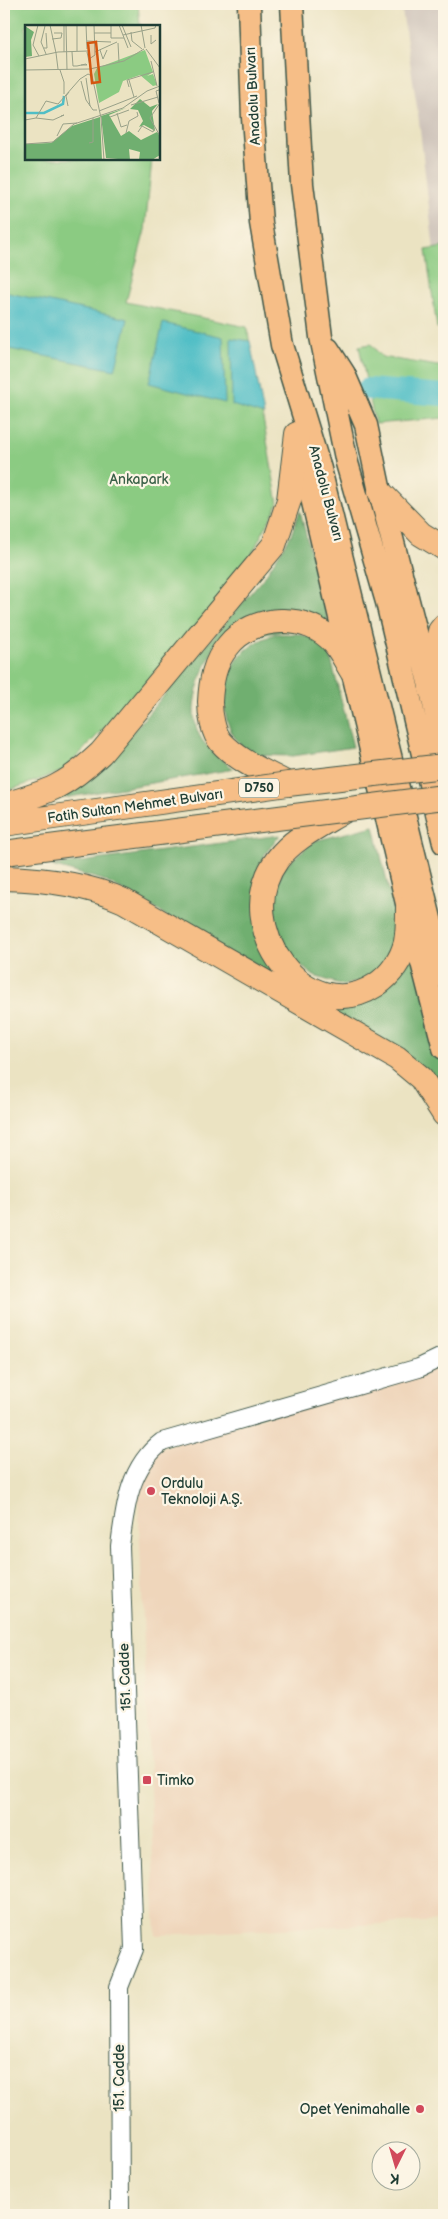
<svg xmlns="http://www.w3.org/2000/svg" width="448" height="2219" viewBox="0 0 448 2219" font-family="'Balsamiq Sans',sans-serif">
  <style>
    .built { fill: #efd6bb }
    .industrial { fill: #cdc2b9 }
    .green { fill: #8bcb82; stroke: #55845b }
    .forest { fill: #70af70; stroke: #487652 }
    .water { fill: #4fbec6; stroke: #377e7d }
    .lines { fill: none; stroke-linecap: round; stroke-linejoin: round }
    .river { stroke: #4fbec6; stroke-width: 22 }
    .tertiary-casing { stroke: #3e5649; stroke-width: 20 }
    .primary-casing { stroke: #3e5649; stroke-width: 25 }
    .trunk-casing { stroke: #3e5649; stroke-width: 26 }
    .tertiary { stroke: #fff; stroke-width: 18 }
    .primary { stroke: #f6be87; stroke-width: 22 }
    .trunk { stroke: #f6be87; stroke-width: 24 }
    .trunk-bridge-casing { stroke: #3e5649; stroke-width: 26; stroke-linecap: butt }
    .trunk-bridge { stroke: #f6be87; stroke-width: 24 }
    .poi-dot { fill: #d1495b; stroke: #fcf5e5; stroke-width: 2 }
    .labels { text-anchor: middle; dominant-baseline: central; stroke-width: 4.5; stroke-linejoin: round; paint-order: stroke }
    .shield { fill: #fcf5e5; stroke: #617469; stroke-width: 1 }
    .shield-label { font-size: 12px; font-weight: bold; fill: #1f3d34 }
    .street-label { font-size: 14px; fill: #1f3d34; stroke: #fcf5e5 }
    .park-label { font-size: 14px; fill: #3a6048; stroke: #fcf5e5 }
    .poi-label { font-size: 14px; fill: #1f3d34; stroke: #fcf5e5; text-anchor: start }
    .inset-river { fill: none; stroke: #4fbec6; stroke-width: 2.5 }
    .inset-road { fill: none; stroke: #99a189; stroke-width: 1 }
    .view { fill: #d45610; fill-opacity: 0.15; stroke: #d45610; stroke-width: 2.5 }
    .inset-edge { fill: none; stroke: #1f3d34; stroke-width: 2.5 }
  </style>
  <rect width="100%" height="100%" fill="#fcf5e5"/>
  <filter id="ink" filterUnits="userSpaceOnUse"><feTurbulence type="fractalNoise" baseFrequency=".02" numOctaves="2"/><feDisplacementMap in="SourceGraphic" scale="10" xChannelSelector="R" yChannelSelector="G"/><feConvolveMatrix kernelMatrix="1 2 1 2 8 2 1 2 1" color-interpolation-filters="sRGB"/></filter>
  <filter id="wash" filterUnits="userSpaceOnUse"><feTurbulence type="fractalNoise" baseFrequency=".0096" numOctaves="4" result="noise"/><feDisplacementMap in="SourceGraphic" scale="20" xChannelSelector="R" yChannelSelector="G"/><feGaussianBlur stdDeviation="1.12" result="paint"/><feColorMatrix in="noise" values="0 0 0 0 0 0 0 0 0 0 0 0 0 0 0 0 0 1.4 0 .05"/><feComposite in="paint" operator="in"/></filter>
  <g filter="url(#wash)">
    <rect width="100%" height="100%" fill="#ebe3c2"/>
    <path class="built" d="M444,1361V1921L156,1935L137,1471L151,1451Z"/>
    <path class="industrial" d="M401,4H444V319H442L418,113Z"/>
    <path class="green" d="M4,4H138L140,26H26V159H152L145,230L126,302L247,327L278,504L241,574L135,696L63,771L4,792Z
      M444,247V327L437,328L426,250Z
      M371,344L382,357L444,367V418L375,424L359,346Z"/>
    <path class="forest" d="M300,511L329,625L218,640C204,669 182,708 202,740C210,751 223,760 234,769L58,799L102,768L265,576L291,535Z
      M274,634H299L315,639L330,655L353,747L293,756L251,755C246,750 239,744 235,738C217,710 221,667 250,647C257,641 266,638 274,634Z
      M374,826L395,916L396,936L386,962L366,980L343,985L314,976L291,958L281,942L271,903L284,867L314,841Z
      M280,835L265,854L257,876L275,967L352,1001L414,946L444,1067V1097L148,904L103,880L52,866Z"/>
    <path class="water" d="M4,292L128,319L115,370L4,348Z
      M163,323L223,337L225,403L149,383Z
      M231,338L250,341L264,415L232,405Z"/>
    <g class="lines">
      <path class="river" d="M368,389L444,395"/>
    </g>
  </g>
  <g filter="url(#ink)">
    <g class="lines">
      <defs>
        <path id="tertiary" d="M120,2215L119,1987L134,1949L120,1546C125,1507 129,1467 162,1442L419,1368L444,1356"/>
        <path id="primary" d="M249,4L253,118L261,223L282,345L320,469L444,976
          M292,4L302,184L321,337L347,463L387,602L444,843
          M328,349L344,374L366,425L380,492L431,690L444,751
          M305,468L408,908L444,1048"/>
        <path id="trunk" d="M380,492L421,534L444,548
          M431,690L440,631L444,626
          M288,784C265,772 238,761 221,742C213,733 210,714 210,702C211,682 214,662 228,646C253,614 309,612 335,644C342,653 347,664 353,673
          M4,805C49,792 66,786 101,753L274,545L289,500L297,434
          M344,811C321,825 293,838 277,860C229,925 306,1031 376,985C391,975 402,959 406,942C408,931 408,919 408,908
          M4,824L75,814
          M4,853L80,843
          M4,878C43,879 87,884 124,901L397,1058L421,1078L444,1114"/>
      </defs>
      <use href="#tertiary" class="tertiary-casing"/>
      <use href="#primary" class="primary-casing"/>
      <use href="#trunk" class="trunk-casing"/>
      <use href="#tertiary" class="tertiary"/>
      <use href="#primary" class="primary"/>
      <use href="#trunk" class="trunk"/>
      <defs>
        <path id="trunk-bridge" d="M75,814L288,784L444,766
          M80,843L444,797"/>
      </defs>
      <use href="#trunk-bridge" class="trunk-bridge-casing"/>
      <use href="#trunk-bridge" class="trunk-bridge"/>
    </g>
  </g>
  <g class="poi-dot">
    <circle cx="151" cy="1491" r="5"/>
    <rect x="142" y="1775" width="10" height="10" rx="2.5"/>
    <circle cx="420" cy="2109" r="5"/>
  </g>
  <g class="labels">
    <rect class="shield" x="239" y="778.5" width="40" height="19" rx="4"/>
    <g class="shield-label">
      <text x="259" y="788">D750</text>
    </g>
    <g class="street-label">
      <text transform="translate(253 96) rotate(-93)">Anadolu Bulvarı</text>
      <text transform="translate(326 493) rotate(75)">Anadolu Bulvarı</text>
      <text transform="translate(135 806) rotate(-8)">Fatih Sultan Mehmet Bulvarı</text>
      <text transform="translate(125 1677) rotate(-92)">151. Cadde</text>
      <text transform="translate(119 2078) rotate(-90)">151. Cadde</text>
    </g>
    <g class="park-label">
      <text x="139" y="479">Ankapark</text>
    </g>
    <g class="poi-label">
      <text x="161" y="1483">Ordulu<tspan x="161" dy="16">Teknoloji A.Ş.</tspan></text>
      <text x="157" y="1780">Timko</text>
      <text x="410" y="2109" text-anchor="end">Opet Yenimahalle</text>
    </g>
  </g>
  <g transform="translate(25 25)">
    <rect width="135" height="135" fill="#ebe3c2"/>
    <path d="M120,25L128,47L122,51L128,49L132,60L128,61L115,50L98,56L94,67L74,78L69,49L72,43Z" fill="#8bcb82"/>
    <path d="M0,1L9,7L6,15L7,31L0,32ZM115,74L125,82L133,79L127,86L130,106L119,100L114,102L118,96L113,85L105,84ZM101,83L84,90L96,111L104,106L116,115L132,107L135,111V130L127,135H114L115,127L104,124L105,135L81,133L76,91ZM75,92L77,135H0V119L26,118L47,101Z" fill="#70af70"/>
    <path class="inset-river" d="M0,88H19L38,79L39,71"/>
    <path class="inset-road" d="M13,0L8,20L14,31M25,0L31,28M39,0V27M41,0L42,45M52,0V26M61,0L62,24M86,0V13H99M94,0L103,23M97,0L106,22M116,0L120,23M20,1L16,17L21,29M106,7L107,16L117,24M69,8H86M98,10L130,3L131,0M126,10V19L131,15M27,14L36,13L37,8H29M62,16L86,17M93,18L94,37M19,23H22L21,8M121,24L135,43M75,25L78,34L82,25M47,27L48,41H52M62,27L76,93L79,135M70,27L92,17M31,28L33,44M0,34L33,27L63,26M64,34L70,30L69,0M126,36L132,61M52,41L61,39L62,40H56M0,45L65,44L99,36L119,24M35,45L39,57V69M61,53L65,81M104,55L109,72M56,56L61,75L68,85H72M104,62L102,55L128,47M134,65L131,66L134,78M135,78L125,93L135,111M106,80L133,72M43,81L41,71L44,67M74,86L112,71M92,88L96,102L102,100M85,92L104,85M11,93L28,95L39,90L36,91M0,95L11,93L21,76L33,79L55,54L63,49L67,51M113,107L117,101L128,107L129,103M101,108L104,96L113,91L112,87M32,111L38,99L52,98M64,118L68,117V93M0,119L28,117L49,99L98,83L122,66L135,61"/>
    <path class="view" d="M71,17L75,57L67,58L63,18Z"/>
    <rect width="135" height="135" class="inset-edge"/>
  </g>
  <rect width="448" height="2219" fill="none" stroke="#fcf5e5" stroke-width="20"/>
  <g transform="translate(396 2166) rotate(185)"><circle r="24" fill="#fcf5e5" stroke="#a4ab9e"/>
  <path d="M0-4L9 19L0 12L-9 19Z" fill="#d1495b"/>
  <text y="-8" font-size="14" font-weight="bold" text-anchor="middle" fill="#1f3d34">K</text>
  </g>
</svg>
